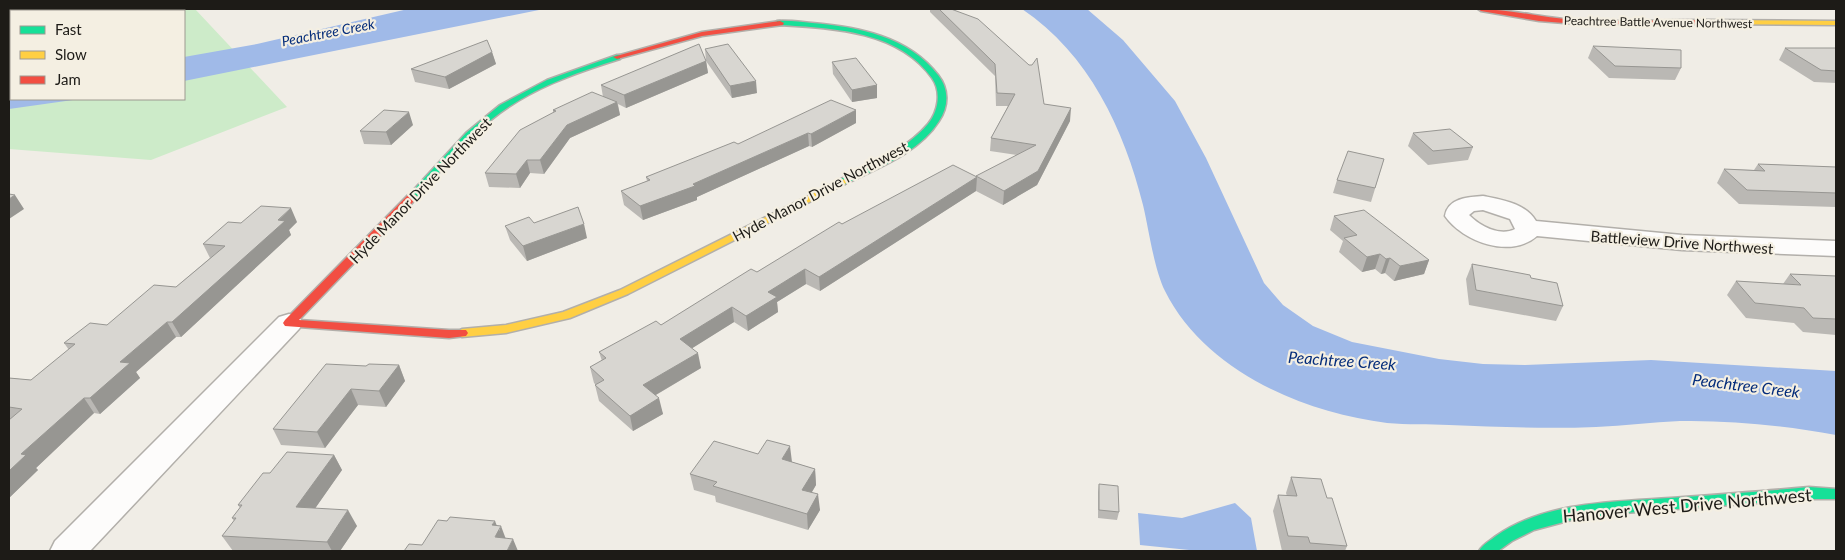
<svg xmlns="http://www.w3.org/2000/svg" width="1845" height="560" viewBox="0 0 1845 560" font-family="Lato,sans-serif">
  <style>
    .green { fill: #cdebc9; fill-rule: evenodd }
    .water { fill: #a0bae8 }
    .lines { fill: none; stroke-linecap: round; stroke-linejoin: round }
    .street-casing { stroke: #b2afaa; stroke-width: 3 }
    .fast-casing { stroke: #b2afaa; stroke-width: 3 }
    .slow-casing { stroke: #b2afaa; stroke-width: 3 }
    .jam-casing { stroke: #b2afaa; stroke-width: 3 }
    .street { fill: #fdfcfb; fill-rule: evenodd }
    .fast { fill: #16e098; fill-rule: evenodd }
    .slow { fill: #ffcf43; fill-rule: evenodd }
    .jam { fill: #f24e42; fill-rule: evenodd }
    .wall { fill: #bab8b4 }
    .shaded-wall { fill: #979692 }
    .building { fill: #d8d6d1; stroke: #979692 }
    .labels { text-anchor: middle; dominant-baseline: central; stroke-width: 4.5; stroke-linejoin: round; paint-order: stroke }
    .far-street-label { font-size: 12px; fill: #1d1b17; stroke: #f4efe2 }
    .far-water-label { font-size: 14px; font-style: italic; fill: #042c7a; stroke: #f4efe2 }
    .street-label { font-size: 15px; fill: #1d1b17; stroke: #f4efe2 }
    .water-label { font-size: 16px; font-style: italic; fill: #042c7a; stroke: #f4efe2 }
    .near-street-label { font-size: 18px; fill: #1d1b17; stroke: #f4efe2 }
  </style>
  <rect width="100%" height="100%" fill="#f0ede6"/>
  <path class="green" d="M9,9H195L287,107L151,160L9,149ZM11,11H184V99H11Z"/>
  <path class="water" d="M408,9H544L184,81V57L257,44Z
    M1022,9H1087L1123,40L1175,101L1206,158L1264,283L1283,305L1313,326L1352,342L1439,359L1483,364L1525,365L1651,360L1836,371V435C1786,426 1731,420 1680,421C1652,422 1624,426 1596,427C1547,429 1498,427 1449,425C1429,424 1407,425 1387,423C1302,412 1205,371 1165,291C1154,269 1149,230 1143,205C1124,129 1089,54 1022,9Z
    M9,84H11V99H80L9,109Z
    M1235,503L1251,518L1257,551H1199L1140,545L1138,513L1182,518Z"/>
  <g class="lines">
    <defs>
      <path id="street" d="M1483,196C1503,200 1525,203 1536,221L1682,235L1836,241V256L1682,250L1537,236C1511,259 1463,242 1445,216C1448,198 1468,197 1483,196ZM1483,210L1510,219L1515,229C1500,237 1480,226 1469,215L1474,211Z
        M289,314L299,317L303,323L299,329L90,551H50L55,541L279,317Z"/>
      <path id="fast" d="M777,21C788,20 801,22 812,23C858,27 908,36 938,75C949,89 949,106 939,121C919,153 878,168 845,184H839L837,182L839,180C870,164 905,151 928,124C938,112 942,92 932,78C899,31 833,28 780,25L776,23Z
        M617,55H620V59C575,73 529,89 492,119C463,142 440,172 416,199L412,200L407,197L466,133L500,105L547,80Z
        M1809,487L1836,489V499H1809L1624,513L1575,519L1534,530L1512,541L1498,551H1479C1483,544 1490,541 1496,536C1549,499 1623,502 1684,497C1726,494 1767,491 1809,487Z"/>
      <path id="slow" d="M1703,20L1836,21V25L1706,24L1702,22Z
        M842,179L845,180L847,182L845,184L628,294L570,318L506,333L462,337L456,333L462,329L506,325L563,312L620,290Z"/>
      <path id="jam" d="M1478,9C1510,9 1543,18 1576,20C1619,22 1663,20 1706,20L1710,22L1706,24H1577L1539,21L1481,11Z
        M780,21L784,23L783,25L702,36L617,59L613,57L702,32Z
        M412,194L416,195L417,197L416,199L299,320L449,330H466L468,333L466,336L449,338L285,326L283,323L285,320L408,195Z"/>
    </defs>
    <use href="#street" class="street-casing"/>
    <use href="#fast" class="fast-casing"/>
    <use href="#slow" class="slow-casing"/>
    <use href="#jam" class="jam-casing"/>
    <use href="#street" class="street"/>
    <use href="#fast" class="fast"/>
    <use href="#slow" class="slow"/>
    <use href="#jam" class="jam"/>
  </g>
  <path class="wall" d="M930,9H951L1044,104L1070,121L1037,185L1003,205L976,191L820,291L806,284L777,302L778,312L748,331L734,322L692,348L701,368L656,395L663,414L633,431L599,401L595,385H596L594,383L590,367L602,361L599,352L661,325L757,272L842,224L976,177L1017,155L990,151L991,138L1008,106H996L995,76L930,12Z
    M1593,46L1681,68L1675,80L1609,78L1588,58Z
    M1785,48H1836V83L1814,82L1779,60Z
    M705,49L757,93L732,98L706,61Z
    M492,52L496,64L449,89L415,82L411,69Z
    M706,61L708,73L626,108L618,104L620,115L570,138L544,174L530,173L520,188L489,187L485,173L553,113V110L603,97L601,85Z
    M832,62L877,85V98L852,102L833,74Z
    M856,123L812,147L809,146L697,197V200L643,220L624,205L621,191L647,181L646,177L738,144Z
    M413,125L391,145L364,144L360,131Z
    M1413,133L1473,147L1468,160L1428,165L1408,146Z
    M1384,159L1371,202L1333,193L1337,180Z
    M1758,164L1836,167V207L1739,204L1717,183L1724,169L1754,170Z
    M1334,216L1429,260L1424,274L1394,281L1385,273L1381,274L1375,269L1362,272L1339,252L1343,241L1330,230Z
    M297,222L289,230L291,235L181,337H176L136,372L140,378L100,414L94,413L36,468L38,470L9,498V378L31,380L69,350L64,343L107,325L176,287L210,258L203,244L241,223Z
    M534,223L587,238L527,261L510,240L505,226Z
    M1472,264L1531,278L1563,306L1556,321L1469,305L1466,279Z
    M1790,274L1836,276V335L1803,332L1794,323L1746,318L1727,295L1736,281L1783,284Z
    M399,365L405,381L386,407L358,405L325,448L281,445L273,429L366,366Z
    M758,454L792,462L815,469L816,485L812,492L820,510L808,530L716,502L715,496L694,490L690,474Z
    M334,455L342,470L315,508L357,526L340,551H233L222,536L234,521L232,518L240,508L238,505L270,473Z
    M1291,477L1347,546L1345,551H1282L1273,511L1278,495L1287,496L1286,493Z
    M1099,484L1119,512L1117,520L1098,518V492Z"/>
  <path class="shaded-wall" d="M492,52L496,64L449,89L445,77Z
    M706,61L708,73L626,108L624,95Z
    M756,81L757,93L732,98L730,86Z
    M877,85V98L852,102V90Z
    M617,102L620,115L570,138L544,174L540,160L567,125Z
    M1071,108L1070,121L1037,185L1003,205L1004,191Z
    M856,110V123L812,147L811,134Z
    M409,112L413,125L391,145L386,132Z
    M808,133L809,146L697,197V200L643,220L640,206L693,184Z
    M527,160L530,173L520,188L516,174Z
    M977,177L976,191L820,291L819,277Z
    M15,195L24,209L9,219V199Z
    M291,208L297,222L289,230L291,235L181,337L172,322Z
    M584,224L587,238L527,261L523,246Z
    M1380,254L1375,269L1362,272L1367,257Z
    M1390,258L1385,273L1381,274L1386,259Z
    M1429,260L1424,274L1394,281L1400,266Z
    M805,269L806,284L777,302L778,312L748,331L746,316L768,292Z
    M732,307L734,322L683,354L680,339Z
    M167,322L176,337L136,372L140,378L100,414L90,398L120,362Z
    M698,353L701,368L647,400L643,385Z
    M399,365L405,381L386,407L379,391Z
    M351,389L358,405L325,448L317,432Z
    M84,398L94,413L36,468L38,470L9,498V471L21,454Z
    M659,398L663,414L633,431L630,416Z
    M790,446L792,462L784,475L782,459Z
    M334,455L342,470L305,523L296,507Z
    M815,469L816,485L804,505L802,490Z
    M818,494L820,510L808,530L807,514Z
    M348,510L357,526L340,551H332L327,542Z
    M495,521L499,531L501,526L507,542L501,551L492,525Z
    M513,539L518,551H507Z"/>
  <path class="building" d="M939,9H951L978,19L1029,65H1032L1037,58L1044,104L1071,108L1038,171L1004,191L976,176L1036,145L991,138L1015,94L997,93L995,64Z
    M487,40L492,52L445,77L411,69Z
    M699,44L706,61L624,95L601,85Z
    M728,44L756,81L730,86L705,49Z
    M1593,46L1681,50V68L1615,66Z
    M1785,48H1836V71L1821,70Z
    M856,58L877,85L852,90L832,62Z
    M592,92L617,102L567,125L540,160H527L516,174L485,173L520,130L556,111L553,110Z
    M831,100L856,110L811,134L808,133L693,184L695,186L640,206L621,191L650,180L646,177L734,142L738,144Z
    M384,110L409,112L386,132L360,131Z
    M1450,129L1473,147L1433,151L1413,133Z
    M1348,151L1384,159L1375,188L1337,180Z
    M1758,164L1836,167V193L1747,190L1724,169L1765,171Z
    M953,165L977,177L819,277L805,269L768,292L777,297L746,316L732,307L680,339L698,353L643,385L659,398L630,416L595,385L604,380L590,367L606,358L599,352L656,321L661,325L751,269L757,272L839,222L842,224Z
    M9,194L15,195L9,199Z
    M261,206L291,208L278,220L285,221L172,322H167L120,362L130,363L90,398H84L21,454L26,455L9,471V420L22,409L9,407V378L31,380L75,344L64,343L90,323L107,325L154,285L176,287L225,246L203,244L228,222L241,223Z
    M578,207L584,224L523,246L505,226L529,217L534,223Z
    M1364,210L1429,260L1400,266L1390,258L1386,259L1380,254L1367,257L1344,238L1357,235L1334,216Z
    M1472,264L1530,275L1531,278L1557,283L1563,306L1476,290Z
    M1790,274L1836,276V319L1813,318L1804,308L1755,303L1736,281L1801,285Z
    M326,364L366,366L369,364L399,365L379,391L351,389L317,432L273,429Z
    M767,440L790,446L782,459L815,469L802,490L818,494L807,514L713,486L717,482L690,474L714,441L758,454Z
    M287,452L334,455L296,507L348,510L327,542L222,536L236,518H232L242,505H238L263,473H270Z
    M1291,477L1321,479L1327,498H1332L1347,546L1310,543L1308,537L1288,536L1278,495L1297,496Z
    M1099,484L1118,486L1119,512L1099,510Z
    M450,517L495,521L492,525L501,526L495,537L513,539L507,551H404L409,544L422,545L438,520L447,521Z"/>
  <g class="labels">
    <g class="far-street-label">
      <text transform="translate(1658 22) rotate(1)">Peachtree Battle Avenue Northwest</text>
    </g>
    <g class="far-water-label">
      <text transform="translate(328 32) rotate(-11)">Peachtree Creek</text>
    </g>
    <g class="street-label">
      <text transform="translate(420 190) rotate(-46)">Hyde Manor Drive Northwest</text>
      <text transform="translate(820 191) rotate(-28)">Hyde Manor Drive Northwest</text>
      <text transform="translate(1682 242) rotate(4)">Battleview Drive Northwest</text>
    </g>
    <g class="water-label">
      <text transform="translate(1342 360) rotate(4)">Peachtree Creek</text>
      <text transform="translate(1746 385) rotate(7)">Peachtree Creek</text>
    </g>
    <g class="near-street-label">
      <text transform="translate(1687 505) rotate(-5)">Hanover West Drive Northwest</text>
    </g>
  </g>
  <rect width="1845" height="560" fill="none" stroke="#1d1b17" stroke-width="20"/>
  <rect x="10" y="10" width="175" height="90" fill="#f4efe2" stroke="#9e9a91"/>
  <rect x="20" y="26" width="25" height="8" fill="#16e098" stroke="#9e9a91"/>
  <text x="55" y="35" font-size="15" fill="#1d1b17">Fast</text>
  <rect x="20" y="51" width="25" height="8" fill="#ffcf43" stroke="#9e9a91"/>
  <text x="55" y="60" font-size="15" fill="#1d1b17">Slow</text>
  <rect x="20" y="76" width="25" height="8" fill="#f24e42" stroke="#9e9a91"/>
  <text x="55" y="85" font-size="15" fill="#1d1b17">Jam</text>
</svg>
